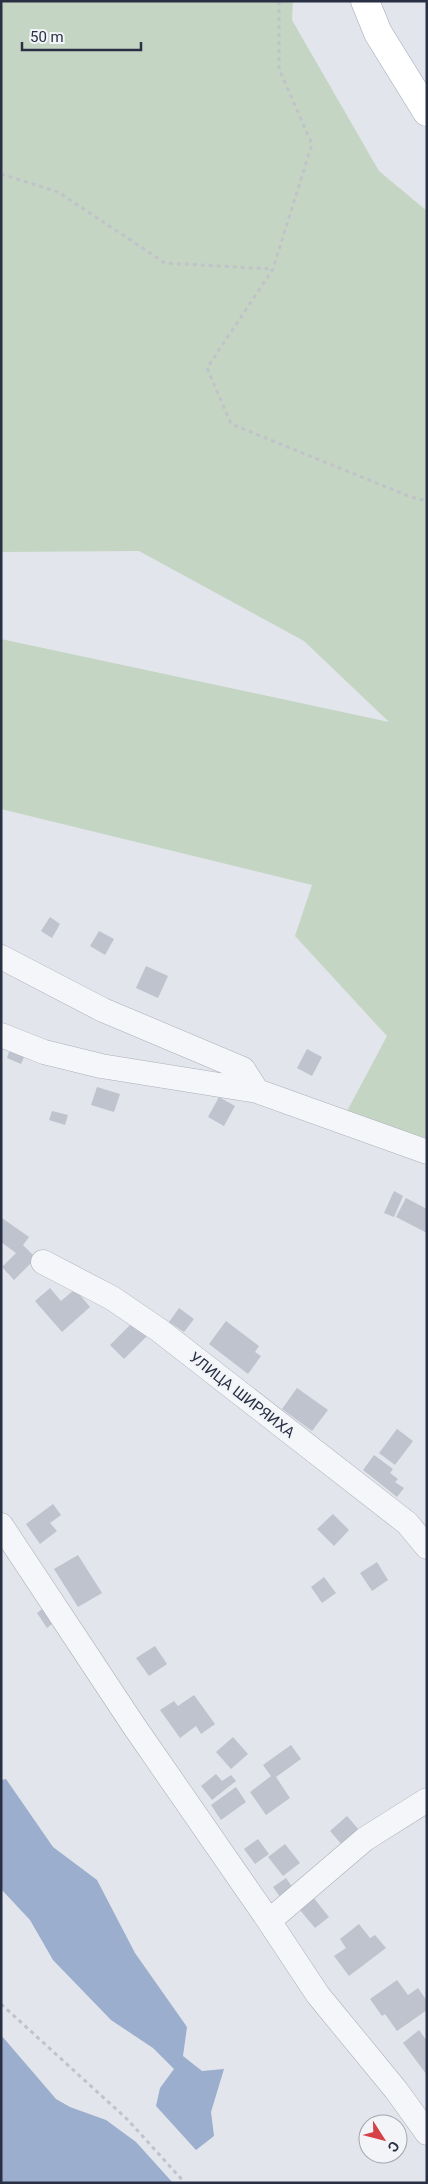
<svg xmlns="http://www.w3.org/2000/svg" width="428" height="2184" viewBox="0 0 428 2184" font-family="Roboto,sans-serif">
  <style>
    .green { fill: #c5d5c3 }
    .water { fill: #9baecd }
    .building { fill: #bfc3ce }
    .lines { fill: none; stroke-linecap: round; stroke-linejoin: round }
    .minor-casing { stroke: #aaafb9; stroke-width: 25 }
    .major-casing { stroke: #a0a7b8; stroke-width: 29 }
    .path { stroke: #c0c3ca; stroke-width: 3; stroke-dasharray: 4 4; stroke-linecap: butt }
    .minor { stroke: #f5f6f9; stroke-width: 24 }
    .major { stroke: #fff; stroke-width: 28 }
    .labels { text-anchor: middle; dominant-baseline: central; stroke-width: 4.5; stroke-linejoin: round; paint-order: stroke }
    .street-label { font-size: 15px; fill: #293044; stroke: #f2f4f8 }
  </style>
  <rect width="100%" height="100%" fill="#e2e5eb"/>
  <path class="green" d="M1,1H293L292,20L379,171L427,211V1142L346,1113L387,1036L295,936L312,885L1,809V639L389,722L304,641L139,551L1,552Z"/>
  <path class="water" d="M6,1779L53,1847L97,1880L135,1953L187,2027L183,2056L202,2071L224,2069L211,2112L214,2136L196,2150L156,2106L160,2088L174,2069L153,2048L111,2020L53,1960L30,1920L1,1889V1780Z
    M1,2035L56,2099L70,2107L106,2120L136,2142L173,2183H1Z"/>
  <path class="building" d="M50,917L60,924L52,938L41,931Z
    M99,931L114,939L105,955L90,946Z
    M146,966L168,976L158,998L136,988Z
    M10,1049L25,1055L21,1064L7,1058Z
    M307,1049L322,1057L312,1076L297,1068Z
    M97,1087L120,1094L114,1112L91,1105Z
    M219,1097L235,1106L224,1126L208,1117Z
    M52,1111L68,1115L65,1125L49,1120Z
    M394,1191L403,1196L394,1217L384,1213Z
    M406,1198L427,1209V1233L396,1217Z
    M2,1218L29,1237L23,1245L36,1258L14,1280L2,1267L16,1253L1,1242Z
    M50,1288L61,1301L75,1289L90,1307L62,1332L35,1301Z
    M179,1308L194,1319L184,1332L169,1322Z
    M226,1321L259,1346L255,1352L261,1356L248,1374L209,1344Z
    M133,1322L147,1336L124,1359L110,1345Z
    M297,1388L328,1410L312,1431L282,1409Z
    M397,1429L413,1441L395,1465L379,1453Z
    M374,1455L393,1469L390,1473L398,1479L395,1482L404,1488L397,1497L363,1470Z
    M53,1504L61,1515L50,1523L57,1531L40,1544L26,1524Z
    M333,1514L349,1530L334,1546L317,1529Z
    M78,1555L102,1593L78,1607L54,1569Z
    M377,1562L388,1580L372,1591L360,1573Z
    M324,1577L336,1593L322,1603L311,1587Z
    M49,1604L63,1622L55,1628L52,1624L47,1628L37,1613Z
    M155,1646L167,1664L149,1676L136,1658Z
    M194,1695L215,1724L201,1734L196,1726L180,1738L160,1710L174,1701L178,1706Z
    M233,1737L248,1754L231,1769L216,1752Z
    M291,1745L301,1759L276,1777L290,1798L266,1815L250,1792L271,1776L263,1765Z
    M216,1774L222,1781L231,1775L236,1781L212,1800L201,1786Z
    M236,1787L246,1802L221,1820L211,1805Z
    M347,1816L360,1831L343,1846L330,1831Z
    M258,1839L269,1854L255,1864L244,1849Z
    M285,1844L300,1863L283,1876L268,1857Z
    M286,1878L293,1888L280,1897L273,1887Z
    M313,1897L329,1917L315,1928L299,1909Z
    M359,1924L370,1938L375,1935L386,1948L349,1976L334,1956L346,1948L340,1939Z
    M397,1980L408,1995L418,1988L427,2001V2010L397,2031L385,2014L382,2016L370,1999Z
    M419,2030L427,2041V2075L403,2043Z"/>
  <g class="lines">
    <defs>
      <path id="minor" d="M1,957L103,1010L243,1069L257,1091L427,1152
        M1,1035L44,1052L101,1066L257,1091
        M43,1262L112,1298L159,1330L407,1523L427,1547
        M1,1525L134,1726L269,1921
        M427,1800L365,1839L269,1921L318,1995L396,2090L427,2133"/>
      <path id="major" d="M365,1L378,33L427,112"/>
    </defs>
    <use href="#minor" class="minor-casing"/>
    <use href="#major" class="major-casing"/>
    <path class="path" d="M279,1V69L312,144L273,269L207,368L231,424L411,497L427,501
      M1,174L58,192L165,263L272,269
      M1,2004L128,2120L185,2183"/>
    <use href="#minor" class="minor"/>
    <use href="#major" class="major"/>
  </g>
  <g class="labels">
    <g class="street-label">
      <text transform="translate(242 1395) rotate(38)">УЛИЦА ШИРЯИХА</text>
    </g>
  </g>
  <rect width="428" height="2184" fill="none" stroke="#293044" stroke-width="5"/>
  <g transform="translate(383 2139) rotate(126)"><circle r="24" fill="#f2f4f8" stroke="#a2a6b0"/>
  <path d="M0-4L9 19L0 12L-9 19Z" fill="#d64147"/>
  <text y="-8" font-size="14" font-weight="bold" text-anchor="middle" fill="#293044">С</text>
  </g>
  <path d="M22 42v8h119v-8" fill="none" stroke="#293044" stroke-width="2.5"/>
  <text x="30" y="42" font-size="15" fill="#293044" stroke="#f2f4f8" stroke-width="4" paint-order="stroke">50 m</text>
</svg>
